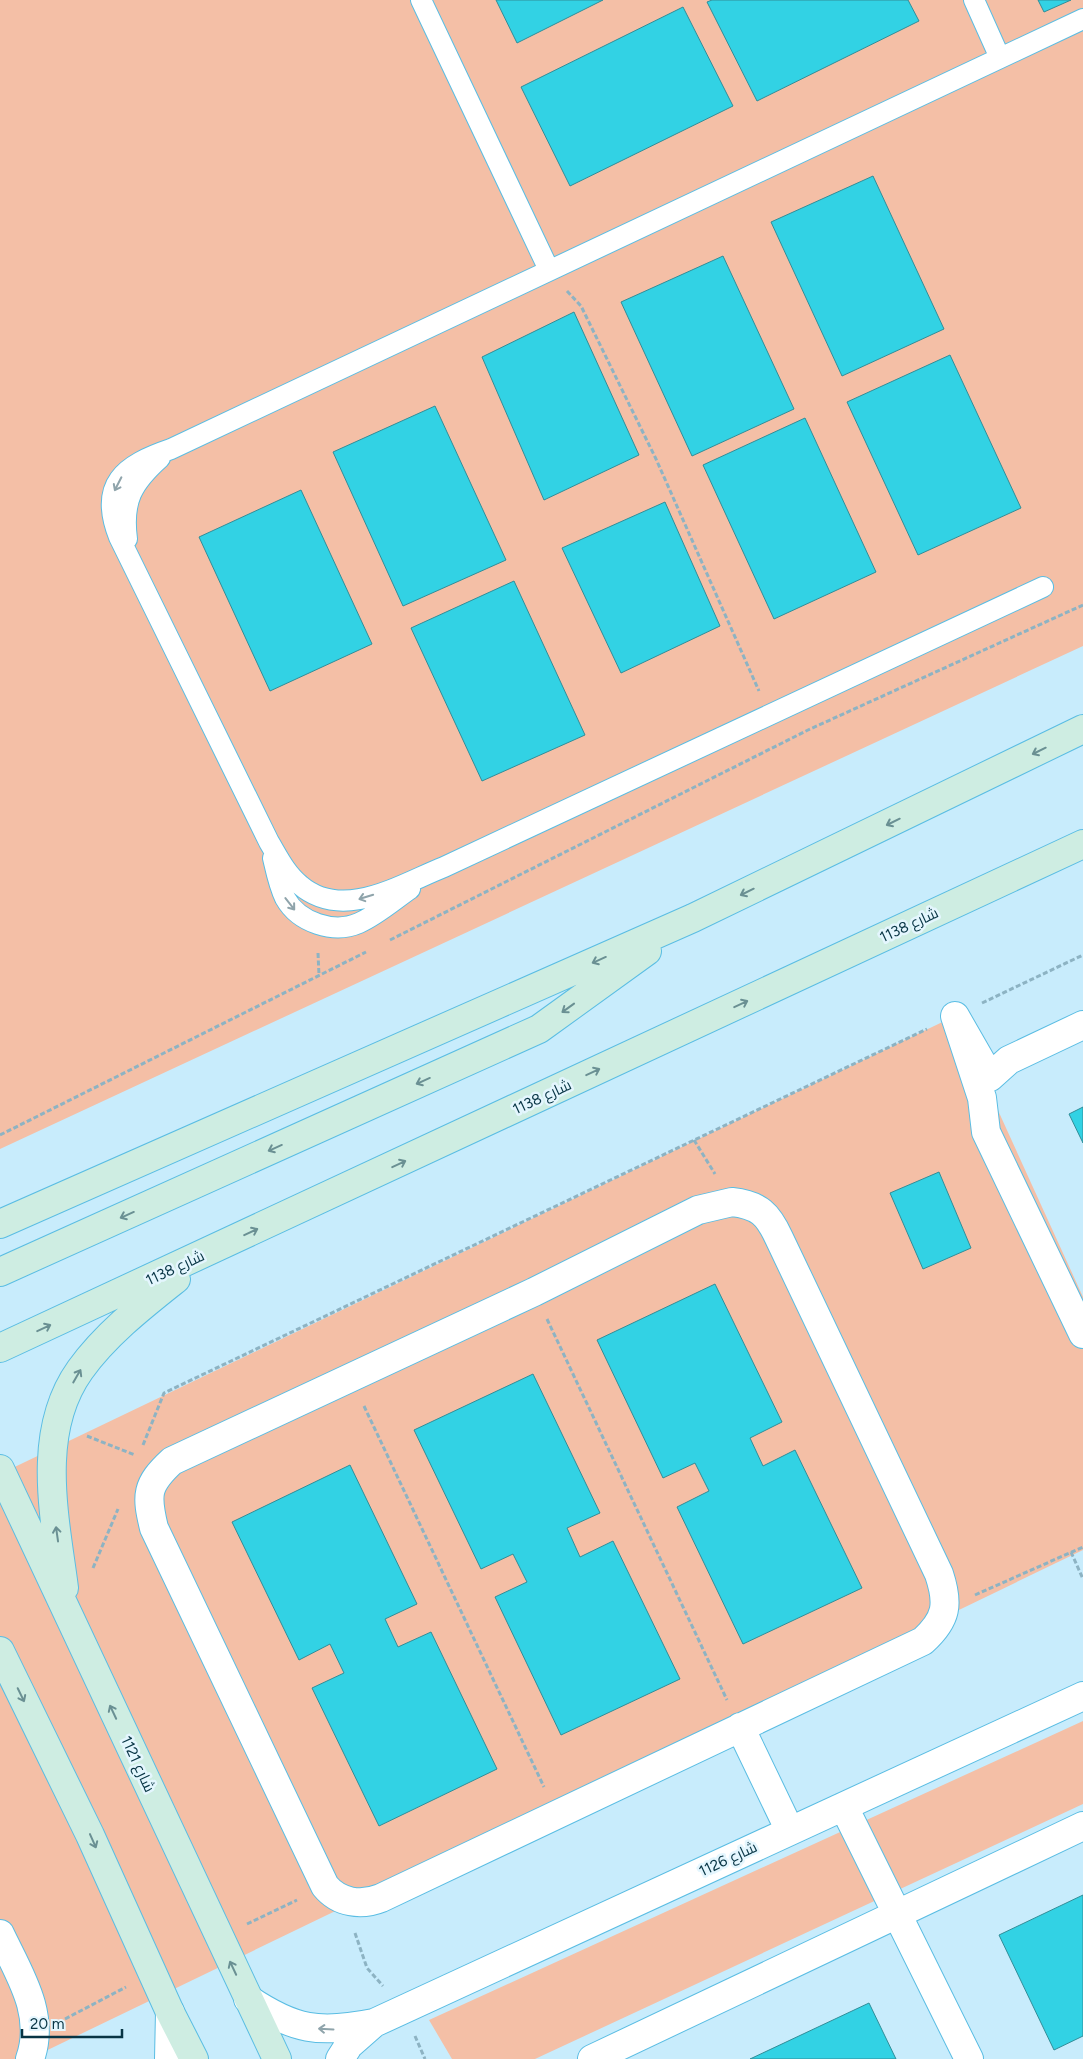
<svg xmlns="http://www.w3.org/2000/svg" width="1083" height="2059" viewBox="0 0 1083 2059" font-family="Figtree,Cairo,sans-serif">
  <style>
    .green { fill: #f4bfa6 }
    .building { fill: #32d2e4; stroke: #318d98 }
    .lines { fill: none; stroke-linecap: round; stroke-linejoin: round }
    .lane-casing { stroke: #5abde3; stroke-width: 22 }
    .street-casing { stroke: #5abde3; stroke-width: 30 }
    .secondary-casing { stroke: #5abde3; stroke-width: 30 }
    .path { stroke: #8db3c3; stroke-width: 3; stroke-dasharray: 5 2.5; stroke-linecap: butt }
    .lane { stroke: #fff; stroke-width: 20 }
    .street { stroke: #fff; stroke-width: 28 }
    .secondary { stroke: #ceede2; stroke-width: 28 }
    .oneway { stroke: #8fa4ab }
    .oneway2 { stroke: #6a9093 }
    .labels { text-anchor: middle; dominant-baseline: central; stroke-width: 5; stroke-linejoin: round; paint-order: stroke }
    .street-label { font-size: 15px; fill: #073444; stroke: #e4f6fe }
  </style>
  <rect width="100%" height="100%" fill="#c8ecfc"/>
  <path class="green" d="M0,0H1083V646L0,1149Z
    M955,1016L1083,1297V1550L29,2059H0V1474Z
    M1083,1721V1804L535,2059H452L429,2020Z"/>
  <path class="building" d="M496,0H603L517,43Z
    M712,0H908L919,21L757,101L707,2Z
    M1038,0H1071L1044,12Z
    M683,7L733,106L570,186L521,87Z
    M873,176L944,329L842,376L771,222Z
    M723,256L794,409L692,456L621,302Z
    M574,312L639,455L544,500L482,357Z
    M950,355L1021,508L918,555L847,402Z
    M435,406L506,560L403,606L333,452Z
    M805,418L876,572L774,619L703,465Z
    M301,490L372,644L270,691L199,537Z
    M665,502L720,626L621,673L562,548Z
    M514,581L585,735L482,781L411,628Z
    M1083,1107V1143L1069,1114Z
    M939,1172L971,1248L923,1269L890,1193Z
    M715,1284L782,1422L750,1438L763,1466L795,1450L862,1588L743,1644L677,1507L709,1491L695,1463L663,1478L597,1340Z
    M533,1374L600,1513L567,1528L580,1557L613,1541L680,1679L561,1735L495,1597L527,1582L513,1554L481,1569L414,1430Z
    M350,1465L417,1604L385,1619L398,1647L431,1632L497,1769L379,1826L312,1688L344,1673L330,1644L299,1660L232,1522Z
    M1083,1895V2036L1054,2050L999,1935Z
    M869,2003L896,2059H750Z"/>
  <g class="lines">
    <defs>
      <path id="lane" d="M421,0L549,270
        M974,0L1000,58
        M127,539C122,501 132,483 160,458
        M1043,587L444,867C401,884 343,922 300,885C286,874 278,857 269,842L119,537C98,484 124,465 171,449L1083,19
        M273,858C276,871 279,886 285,898C299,923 334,934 359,923C377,915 394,900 410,889"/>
      <path id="street" d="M1083,1025L1009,1060L990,1077L955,1016L982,1098L986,1132L1083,1334
        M732,1202C759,1205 768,1214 779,1238L939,1574C949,1604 947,1619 923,1641L381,1898C361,1906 339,1903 325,1886L154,1528C146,1495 146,1485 172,1461L534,1292L698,1210Z
        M740,1727L790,1831
        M844,1807L969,2059
        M0,1934C19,1974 46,2014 30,2059
        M248,1999C294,2030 319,2034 374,2023L1083,1696
        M169,2059L170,2012
        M340,2059L349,2045L374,2023
        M592,2059L1083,1826"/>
      <path id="secondary" d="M0,1224L693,918L1083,729
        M0,1272L539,1029L647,951
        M0,1348L1083,844
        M0,1469L277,2059
        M64,1588C55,1518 35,1433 80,1370C106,1334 142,1306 176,1279
        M0,1651L90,1835L170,2012L194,2059"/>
    </defs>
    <use href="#lane" class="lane-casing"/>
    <use href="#street" class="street-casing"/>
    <use href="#secondary" class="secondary-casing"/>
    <path class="path" d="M567,291L581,306L656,459L759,691
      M390,940L808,730L1083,605
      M318,953L319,975
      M982,1003L1083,955
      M0,1135L366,952
      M694,1140L715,1174
      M547,1319L727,1700
      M364,1406L544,1787
      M87,1436L135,1455
      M143,1445L164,1393L927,1029
      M1071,1552L1083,1579
      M93,1568L118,1509
      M975,1595L1083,1547
      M247,1924L297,1900
      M355,1933L367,1968L383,1986
      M65,2019L126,1987
      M415,2036L425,2059"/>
    <use href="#lane" class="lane"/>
    <use href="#street" class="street"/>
    <use href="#secondary" class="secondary"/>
  </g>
  <defs><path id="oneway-shaft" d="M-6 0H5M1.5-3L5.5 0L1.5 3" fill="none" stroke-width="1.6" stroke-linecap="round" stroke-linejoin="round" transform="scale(1.25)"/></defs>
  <g class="oneway">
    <use href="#oneway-shaft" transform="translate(118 484) rotate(117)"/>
    <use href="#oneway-shaft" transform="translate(366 897) rotate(163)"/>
    <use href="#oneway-shaft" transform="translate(290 904) rotate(52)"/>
    <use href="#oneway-shaft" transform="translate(326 2029) rotate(-177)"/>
  </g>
  <g class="oneway2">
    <use href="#oneway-shaft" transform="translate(1039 751) rotate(154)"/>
    <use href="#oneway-shaft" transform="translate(893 822) rotate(154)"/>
    <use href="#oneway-shaft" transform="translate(747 892) rotate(154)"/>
    <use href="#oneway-shaft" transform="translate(599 960) rotate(156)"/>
    <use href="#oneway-shaft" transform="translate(741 1004) rotate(-25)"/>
    <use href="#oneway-shaft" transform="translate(568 1008) rotate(144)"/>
    <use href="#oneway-shaft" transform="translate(593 1072) rotate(-25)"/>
    <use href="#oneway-shaft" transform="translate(423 1081) rotate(156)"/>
    <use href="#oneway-shaft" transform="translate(275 1148) rotate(156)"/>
    <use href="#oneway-shaft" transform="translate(399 1164) rotate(-25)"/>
    <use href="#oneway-shaft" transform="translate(127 1215) rotate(156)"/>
    <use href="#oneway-shaft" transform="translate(251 1232) rotate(-25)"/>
    <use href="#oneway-shaft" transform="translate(44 1328) rotate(-25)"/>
    <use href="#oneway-shaft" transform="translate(77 1376) rotate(-60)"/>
    <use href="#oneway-shaft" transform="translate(57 1534) rotate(-98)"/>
    <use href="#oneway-shaft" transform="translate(21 1695) rotate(64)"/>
    <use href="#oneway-shaft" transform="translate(113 1712) rotate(-115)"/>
    <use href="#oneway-shaft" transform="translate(93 1841) rotate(66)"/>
    <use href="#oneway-shaft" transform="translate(233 1968) rotate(-115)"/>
  </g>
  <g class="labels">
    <g class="street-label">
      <text transform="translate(909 925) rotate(-25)">شارع 1138</text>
      <text transform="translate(542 1097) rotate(-25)">شارع 1138</text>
      <text transform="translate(175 1268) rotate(-25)">شارع 1138</text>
      <text transform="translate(138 1764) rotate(65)">شارع 1121</text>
      <text transform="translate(728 1859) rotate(-25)">شارع 1126</text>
    </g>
  </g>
  <path d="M22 2029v8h100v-8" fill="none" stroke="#073444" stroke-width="2.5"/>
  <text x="30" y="2029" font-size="15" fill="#073444" stroke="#e4f6fe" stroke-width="4" paint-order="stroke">20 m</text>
</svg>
